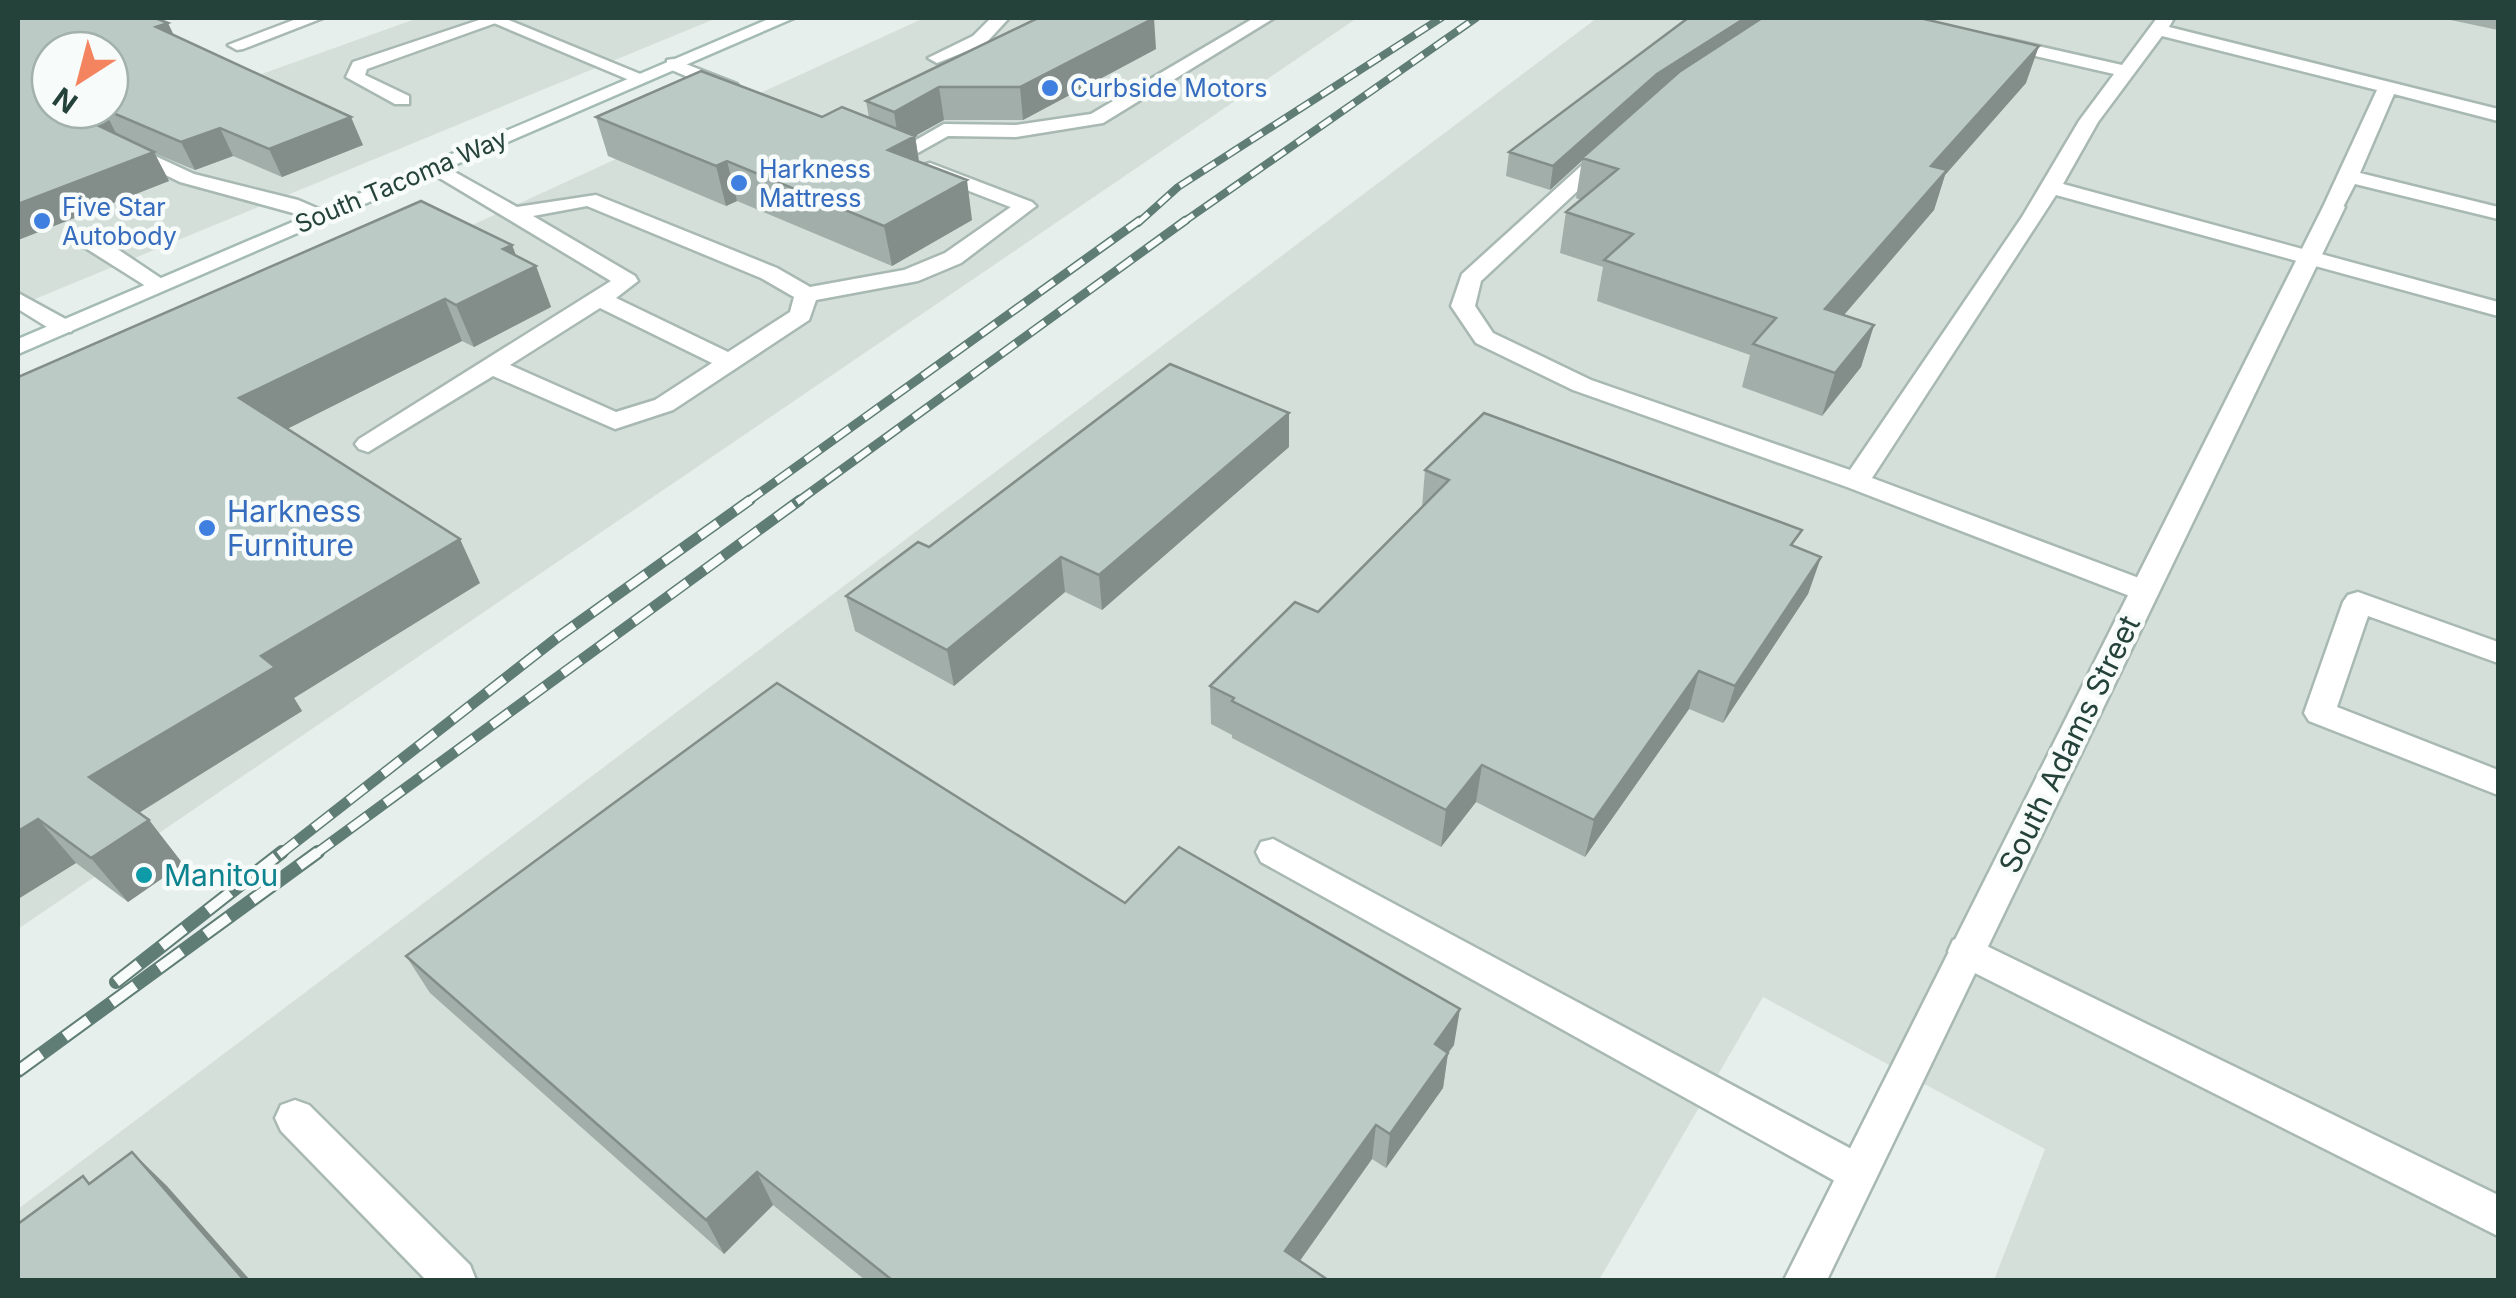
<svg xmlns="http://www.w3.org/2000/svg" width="2516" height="1298" viewBox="0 0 2516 1298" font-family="Inter,sans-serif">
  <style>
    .built { fill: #d4dfda }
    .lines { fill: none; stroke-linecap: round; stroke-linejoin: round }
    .lane-casing { stroke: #a8b8b2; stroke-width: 5 }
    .street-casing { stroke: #a8b8b2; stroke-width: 5 }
    .secondary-casing { stroke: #a4bbb3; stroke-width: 5 }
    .lane { fill: #fff; fill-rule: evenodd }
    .street { fill: #fff; fill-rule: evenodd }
    .secondary { fill: #fff; fill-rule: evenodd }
    .rail-far3-casing { stroke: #5f7d75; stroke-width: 8 }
    .rail-far2-casing { stroke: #5f7d75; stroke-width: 9 }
    .rail-far1-casing { stroke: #5f7d75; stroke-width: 11 }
    .rail-casing { stroke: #5f7d75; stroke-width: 14 }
    .rail-far3 { stroke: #f7fbf9; stroke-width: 5; stroke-dasharray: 14; stroke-linecap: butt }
    .rail-far2 { stroke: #f7fbf9; stroke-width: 6; stroke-dasharray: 18; stroke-linecap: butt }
    .rail-far1 { stroke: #f7fbf9; stroke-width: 8; stroke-dasharray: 22; stroke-linecap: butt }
    .rail { stroke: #f7fbf9; stroke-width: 10; stroke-dasharray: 29; stroke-linecap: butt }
    .wall { fill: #a1aea9; fill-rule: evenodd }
    .shaded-wall { fill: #838d89 }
    .building { fill: #bbcac4; stroke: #838d89; stroke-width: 2.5 }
    .shop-dot { fill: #3f7fe0; stroke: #f7fbf9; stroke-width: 4 }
    .culture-dot { fill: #0f9aa8; stroke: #f7fbf9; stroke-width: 4 }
    .labels { text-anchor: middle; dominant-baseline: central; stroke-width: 9; stroke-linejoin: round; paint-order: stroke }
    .far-shop-label { font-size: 25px; fill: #366cbe; stroke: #f7fbf9; text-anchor: start }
    .far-street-label { font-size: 25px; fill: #24423a; stroke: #f7fbf9 }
    .shop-label { font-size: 30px; fill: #366cbe; stroke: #f7fbf9; text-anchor: start }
    .street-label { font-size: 30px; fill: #24423a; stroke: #f7fbf9 }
    .culture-label { font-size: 30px; fill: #0d838f; stroke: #f7fbf9; text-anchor: start }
  </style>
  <rect width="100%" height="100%" fill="#e6efeb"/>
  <path class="built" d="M418,18H717L18,306V161Z
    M924,18H1357L18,929V433Z
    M1597,18H2498V1280H1994L2045,1149L1763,997L1599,1280H18V1209Z"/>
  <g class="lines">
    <defs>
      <path id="lane" d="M299,18H323L243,49L237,50L228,45Z
        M485,18L504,20L367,69L365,75L409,96V104H395L346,77L353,62Z
        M991,18H1009L985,44L937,63L928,58L973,36Z
        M1254,18H1274L1103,123L1016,137L948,136L905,160L898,162L888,156L944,124L1016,125L1091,114Z
        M2157,18H2174L2169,27L2498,109V121L2394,94L2360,173L2498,207V219L2355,184L2341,211H2327L2323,207L2377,90L2162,36L2098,122L2063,184L2498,302V316L2056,195L1872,478L2155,584L2159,591L2155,598H2135L1847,487L1573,390L1476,343L1451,306L1462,274L1601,148H1615V156L1481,281L1475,306L1493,333L1591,380L1850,470L2022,217L2079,121L2114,74L1992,46L1989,42L1998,37L2122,65Z
        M127,143L194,174L298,200L333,215L322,221L180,182L120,153L117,149Z
        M435,161L517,207L596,195L777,268L810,287L904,270L945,253L1018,202L1025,200L1036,206L961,263L918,281L816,300L809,320L673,410L615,429L493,376L368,452L359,449L355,444L359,439L611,281L428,171V163ZM587,206L761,278L794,297L790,312L728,352L616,298L638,281L635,276L533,216ZM600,308L712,363L655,400L616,412L510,365Z
        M84,230L92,232L171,285L160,292L152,290L76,242L73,237L76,232Z
        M18,293L71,322L75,327L71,332H55L18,309Z
        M2358,592L2498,642V663L2368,616L2337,707L2498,770V795L2309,721L2304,713L2343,602L2348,595Z
        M1273,839L1872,1160L1878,1173L1872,1186L1858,1192L1844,1186L1261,862L1256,852L1261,842Z
        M1966,936L2498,1195V1236L1953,962L1948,951L1953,940Z
        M295,1100L309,1105L470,1265L476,1280H426L281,1131L275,1118L281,1105Z"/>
      <path id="street" d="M482,18H504L650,78L641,84L634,82Z
        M673,59L737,84L739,88L730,94L723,92L667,68V60Z
        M930,163L1032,202L1036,206L1025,212L1018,210L923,173V165Z
        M2334,201L2345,207L1827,1280H1784L2323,207Z"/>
      <path id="secondary" d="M771,18H794L18,354V339Z"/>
    </defs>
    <use href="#lane" class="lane-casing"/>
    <use href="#street" class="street-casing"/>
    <use href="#secondary" class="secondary-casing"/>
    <use href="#lane" class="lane"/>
    <use href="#street" class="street"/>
    <use href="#secondary" class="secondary"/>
    <defs>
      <path id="rail-far3" d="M1138,223L1178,187L1441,18
        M1182,223L1476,18"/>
      <path id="rail-far2" d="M747,502L1140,220
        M797,502L1186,220"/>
      <path id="rail-far1" d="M279,855L558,637L750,500
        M314,855L800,500"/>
      <path id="rail" d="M116,982L282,852
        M18,1071L318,852"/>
    </defs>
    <use href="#rail-far3" class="rail-far3-casing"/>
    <use href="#rail-far2" class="rail-far2-casing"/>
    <use href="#rail-far1" class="rail-far1-casing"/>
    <use href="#rail" class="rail-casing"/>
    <use href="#rail-far3" class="rail-far3"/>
    <use href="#rail-far2" class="rail-far2"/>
    <use href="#rail-far1" class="rail-far1"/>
    <use href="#rail" class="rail"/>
  </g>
  <path class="wall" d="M18,18L173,35L363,145L282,177L233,156L195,170L154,153L169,181L18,240ZM110,50V110H50Z
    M2446,19L2498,18V30Z
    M1156,49L1023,120H944L915,136L919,161L972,220L892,266L737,201L726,206L608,156L596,117L869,118L866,101Z
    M2026,83L1945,175L1934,210L1844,315L1874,325L1861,367L1822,416L1742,387L1750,355L1597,301L1603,267L1560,253L1566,212L1581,200L1576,198L1582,160L1550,190L1506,176L1509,152Z
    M512,245L516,255L536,266L551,307L474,347L462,341L287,429L480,583L294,698L302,711L139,813L149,820L183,864L128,902L76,863L18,899V377Z
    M1289,447L1102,610L1065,592L954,686L855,631L846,596L929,547Z
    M1425,470L1796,547L1821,557L1808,594L1723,723L1689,709L1585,857L1476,802L1441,847L1232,738V735L1211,724L1210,686L1318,612L1422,507Z
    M1125,903L1454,1045L1448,1053L1443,1088L1386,1168L1372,1159L1300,1261L1328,1280H865L773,1205L724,1254L430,993L406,956Z"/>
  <path class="shaded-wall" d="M1154,18L1156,49L1023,120L1020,87Z
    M1745,18H1771L1653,96L1550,190L1553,166L1657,74Z
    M168,23L181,50L156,27Z
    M2039,46L2026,83L1945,175L1934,210L1813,351L1825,309L1931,166Z
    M939,87L944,120L915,136L921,175L888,150L899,144L894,112Z
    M101,110H104L118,137L106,145L91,117Z
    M351,117L363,145L282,177L269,149Z
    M220,128L233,156L195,170L181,142Z
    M154,152L169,181L18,240V204Z
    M727,161L737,201L726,206L716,166Z
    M967,180L972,220L892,266L884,226Z
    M512,245L522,273L536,266L551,307L474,347L456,305L503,249Z
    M445,299L462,341L263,441L239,398Z
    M1874,325L1861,367L1822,416L1835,373Z
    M1289,413V447L1102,610L1099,575Z
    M460,539L480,583L294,698L302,711L124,822L89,777L261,656Z
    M1061,557L1065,592L954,686L947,650Z
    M1821,557L1808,594L1723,723L1735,686Z
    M1699,671L1689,709L1585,857L1594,820Z
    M1482,765L1476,802L1441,847L1446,810Z
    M38,819L76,863L18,899V831Z
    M149,820L183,864L128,902L91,858Z
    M1460,1009L1454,1045L1448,1053L1443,1088L1386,1168L1390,1134L1435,1044Z
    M1376,1125L1372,1159L1286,1280L1285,1251Z
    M132,1152L167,1186L250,1280H244Z
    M757,1172L773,1205L724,1254L706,1220Z"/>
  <path class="building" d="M18,18H155L168,23L156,27L351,117L269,149L220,128L181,142L106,110H110V50H50V110H101L91,117L95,124L154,152L18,204Z
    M1038,18H1154L1020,87H939L894,112L866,101Z
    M1688,18H1745L1657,74L1553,166L1509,152Z
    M1762,18H1920L2039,46L1931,166L1947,170L1825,309L1874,325L1835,373L1753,344L1776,318L1604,260L1633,234L1566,212L1618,169L1582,158L1679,72Z
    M701,71L822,117L842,107L915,136L888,150L967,180L884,226L727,161L716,166L596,117Z
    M421,201L512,245L503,249L536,266L456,305L445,299L239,398L460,539L261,656L275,667L89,777L149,820L91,858L38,819L18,831V377Z
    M1170,364L1289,413L1099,575L1061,557L947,650L846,596L918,542L929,547Z
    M1484,413L1802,530L1791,545L1821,557L1735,686L1699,671L1594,820L1482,765L1446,810L1232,701L1234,698L1210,686L1295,602L1318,612L1449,480L1425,470Z
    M777,683L1125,903L1179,847L1460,1009L1435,1044L1448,1053L1390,1134L1376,1125L1285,1251L1328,1280H892L757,1172L706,1220L406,956Z
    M132,1152L244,1280H18V1224L83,1176L89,1184Z"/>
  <g class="shop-dot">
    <circle cx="1050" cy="88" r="10"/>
    <circle cx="739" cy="183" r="10"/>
    <circle cx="42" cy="221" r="10"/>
    <circle cx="207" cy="528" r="10"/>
  </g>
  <circle class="culture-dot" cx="144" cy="875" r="10"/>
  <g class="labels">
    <g class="far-shop-label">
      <text x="1070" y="88">Curbside Motors</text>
      <text x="759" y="169">Harkness<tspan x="759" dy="29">Mattress</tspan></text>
      <text x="62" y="207">Five Star<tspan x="62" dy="29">Autobody</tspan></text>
    </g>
    <g class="far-street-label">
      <text transform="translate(401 181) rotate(-23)">South Tacoma Way</text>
    </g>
    <g class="shop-label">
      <text x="227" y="511">Harkness<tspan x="227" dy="34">Furniture</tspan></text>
    </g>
    <g class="street-label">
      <text transform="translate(2069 744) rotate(-64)">South Adams Street</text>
    </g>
    <g class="culture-label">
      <text x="164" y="875">Manitou</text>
    </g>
  </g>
  <rect width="2516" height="1298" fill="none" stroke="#24423a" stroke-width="40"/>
  <g transform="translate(80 80) rotate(216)"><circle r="48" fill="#f7fbf9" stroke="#a3b1ad" stroke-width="2.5"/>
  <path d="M0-8L18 38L0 25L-18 38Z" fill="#f4845f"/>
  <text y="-15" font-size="28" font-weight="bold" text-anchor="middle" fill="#24423a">N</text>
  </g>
</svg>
